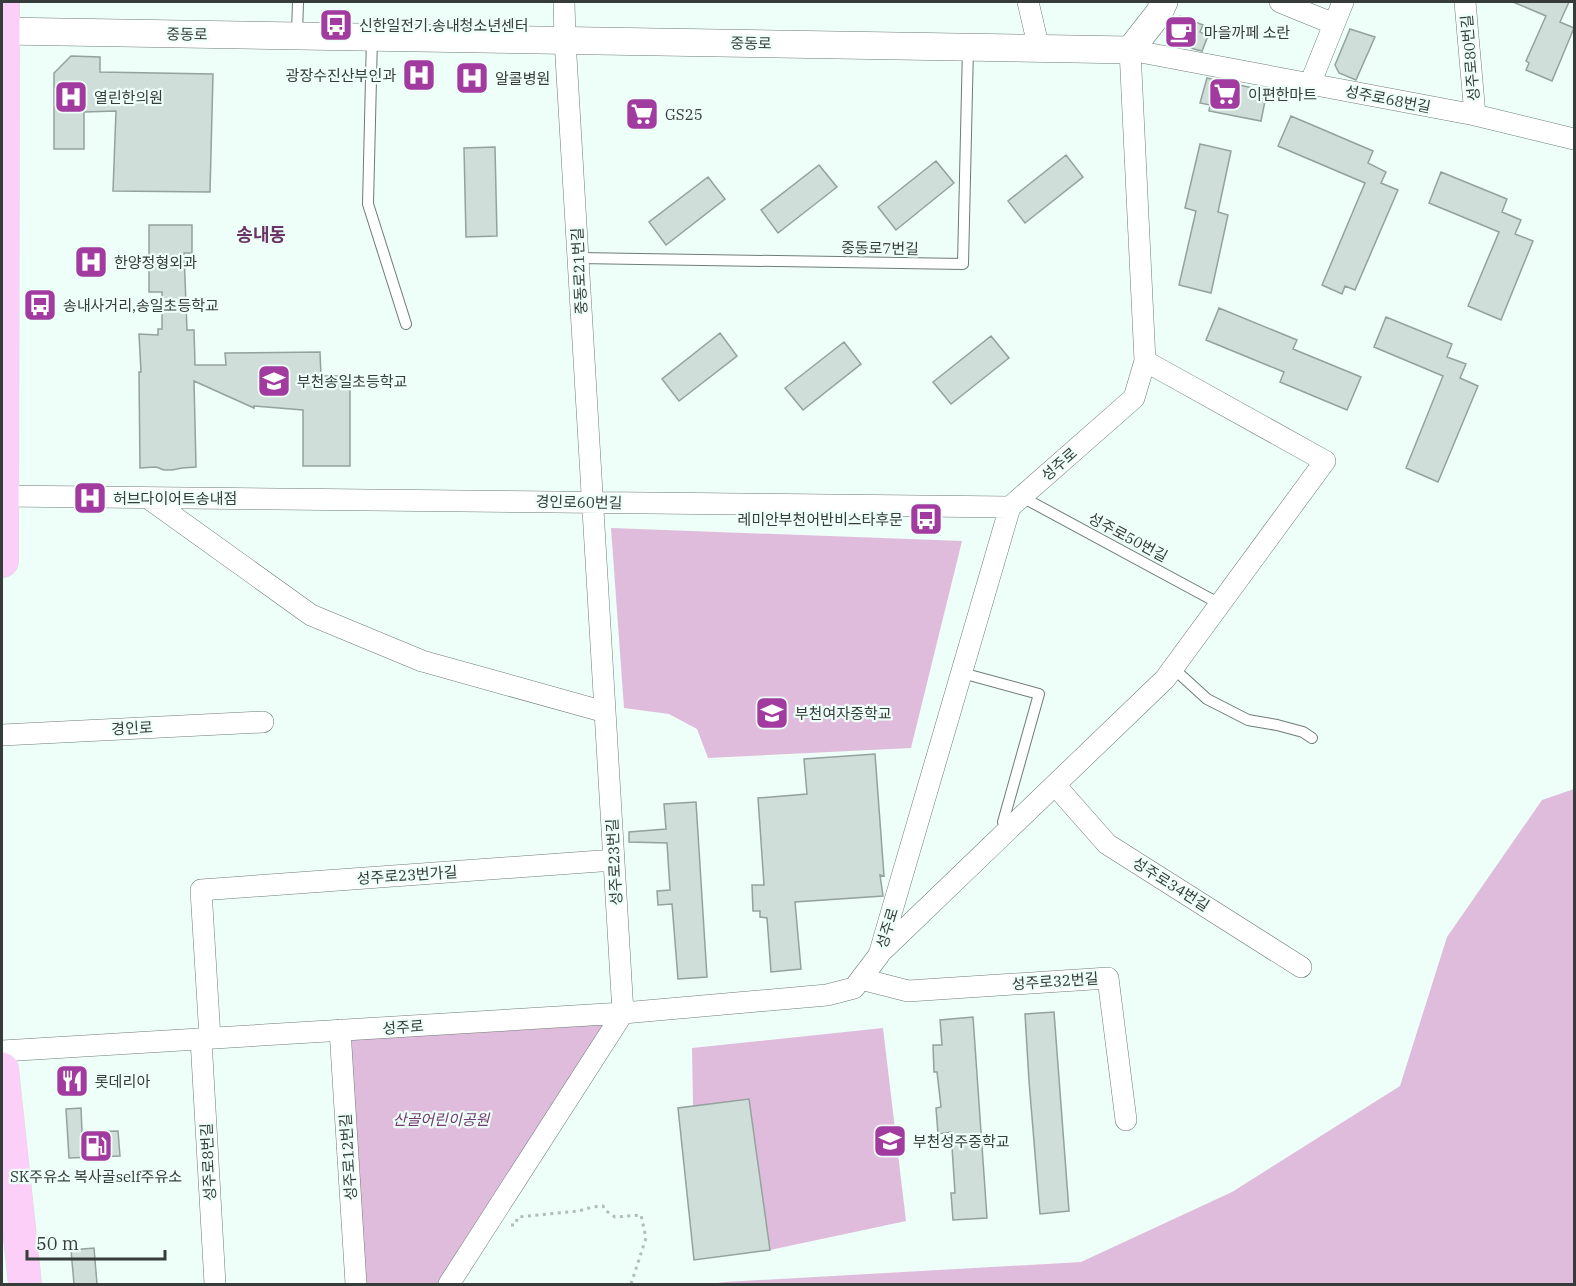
<svg xmlns="http://www.w3.org/2000/svg" width="1576" height="1286" viewBox="0 0 1576 1286" font-family="'IBM Plex Serif','Noto Sans KR',serif">
  <style>
    .green { fill: #e0bcdc }
    .building { fill: #cfded9; stroke: #94a29e; stroke-width: 1.5 }
    .lines { fill: none; stroke-linecap: round; stroke-linejoin: round }
    .service-casing { stroke: #6e7c77; stroke-width: 12 }
    .minor-casing { stroke: #6e7c77; stroke-width: 22 }
    .tertiary-casing { stroke: #6e7c77; stroke-width: 28 }
    .primary-casing { stroke: #dbdcdc; stroke-width: 34 }
    .path { stroke: #b0bdb9; stroke-width: 3; stroke-dasharray: 3 4.5; stroke-linecap: butt }
    .service { stroke: #fff; stroke-width: 10 }
    .minor { stroke: #fff; stroke-width: 21 }
    .tertiary { stroke: #fff; stroke-width: 27 }
    .primary { stroke: #fbcff8; stroke-width: 33 }
    .labels { text-anchor: middle; dominant-baseline: central; stroke-width: 4.5; stroke-linejoin: round; paint-order: stroke }
    .poi-label { font-size: 15px; fill: #363c3a; stroke: #eefef9; text-anchor: start }
    .street-label { font-size: 15px; fill: #363c3a; stroke: #eefef9 }
    .park-label { font-size: 15px; font-style: italic; fill: #733970; stroke: #eefef9 }
    .quarter-label { font-size: 18px; font-weight: bold; fill: #683566; stroke: #eefef9 }
  </style>
  <rect width="100%" height="100%" fill="#eefef9"/>
  <path class="green" d="M611,528L962,541L911,748L708,758L697,729L669,714L624,708Z
    M1574,789V1284H710L725,1282L1081,1262L1232,1192L1400,1086L1447,937L1542,800Z
    M614,1019L443,1284H361L345,1034Z
    M883,1028L906,1221L770,1250L749,1099L693,1106L692,1048Z"/>
  <path class="building" d="M1513,2H1569L1560,22L1574,28L1552,81L1526,70L1529,63L1526,61L1546,16Z
    M1180,16L1203,25L1200,32L1208,36L1202,51L1194,49L1170,39Z
    M1350,29L1375,37L1356,80L1339,73L1335,65Z
    M71,56L100,57V72L213,74L210,192L113,191L116,111L84,112V149H54V73Z
    M1207,78L1267,91L1261,121L1209,111L1210,105L1200,103Z
    M1291,116L1373,151L1368,163L1386,172L1381,183L1398,190L1355,290L1345,286L1342,294L1322,285L1365,183L1278,146Z
    M1200,144L1231,151L1218,212L1228,215L1211,293L1179,285L1196,211L1185,208Z
    M495,147L497,236L466,237L464,148Z
    M1066,155L1083,177L1025,223L1008,201Z
    M936,161L954,183L896,230L878,207Z
    M819,165L837,187L778,233L761,210Z
    M1441,172L1507,199L1502,212L1521,220L1515,234L1533,241L1501,320L1468,306L1499,232L1429,203Z
    M708,177L725,199L666,245L649,222Z
    M149,225H192V253H184L187,330H194L195,365H226L225,353L320,352L321,376H350V466H303V410L254,406V408L194,381L196,467L182,468L172,470H164L156,467L140,468L139,372H141L139,334L158,335V329H162V292H149Z
    M1219,308L1297,340L1293,349L1361,377L1347,410L1280,382L1284,372L1206,340Z
    M1386,317L1452,344L1447,357L1466,364L1460,378L1478,386L1438,482L1406,468L1443,376L1374,347Z
    M720,333L737,356L679,401L662,379Z
    M991,336L1009,358L951,404L933,382Z
    M844,342L861,364L803,410L785,388Z
    M875,754L884,876L880,875L883,896L795,902L801,969L771,972L767,918L760,917V911H753L752,885H764L758,798L807,794L804,759Z
    M696,802L707,977L678,979L672,904L658,905L657,891L670,890L667,843L629,842V832L666,829L664,804Z
    M1054,1012L1069,1211L1040,1214L1029,1081L1025,1014Z
    M973,1017L987,1218L953,1220L951,1193H955L951,1132L938,1134L936,1108L941,1107L937,1072H934L933,1045H942L940,1020Z
    M749,1099L770,1250L694,1260L678,1108Z
    M81,1108L82,1132L118,1131L120,1156L69,1158L66,1109Z
    M94,1248L97,1284H74L71,1250Z"/>
  <g class="lines">
    <defs>
      <path id="service" d="M297,34L298,2
        M372,37L368,204L406,324
        M578,258L963,264L968,47
        M1022,497L1220,604
        M1173,668L1207,699L1248,720L1277,725L1303,732L1312,738
        M962,673L1039,694L1003,822L1008,831"/>
      <path id="minor" d="M564,2L565,40L623,1013
        M1028,2L1039,49
        M1280,2L1334,24
        M1465,2L1475,115
        M1310,84L1343,2
        M2,496L1010,507
        M148,498L311,615L422,661L605,712
        M2,735L263,722
        M1055,785L1107,844L1301,967
        M879,954L1165,679L1325,461L1145,361
        M861,979L908,991L1108,978L1126,1120
        M340,1030L356,1284
        M210,1038L201,890L614,860
        M201,1039L215,1284
        M2,1051L623,1013L827,995L854,988L879,955L1010,507L1134,398L1145,361L1130,50L1475,115L1574,139
        M449,1284L623,1013"/>
      <path id="tertiary" d="M2,31L1130,50L1159,13L1164,2"/>
      <path id="primary" d="M2,561L3,2
        M2,1069L25,1284"/>
    </defs>
    <use href="#service" class="service-casing"/>
    <use href="#minor" class="minor-casing"/>
    <use href="#tertiary" class="tertiary-casing"/>
    <use href="#primary" class="primary-casing"/>
    <path class="path" d="M511,1225H515L518,1217L579,1211L592,1207L603,1206L605,1210L615,1217L641,1215L646,1238L631,1284"/>
    <use href="#service" class="service"/>
    <use href="#minor" class="minor"/>
    <use href="#tertiary" class="tertiary"/>
    <use href="#primary" class="primary"/>
  </g>
  <defs>
    <symbol id="bus-square" viewBox="-11 -11 22 22"><rect x="-9" y="-9" width="18" height="18" rx="4" fill="#a23b9f" stroke="#eefef9"/><path d="M-5-6H5V4H4V6H2V4H-2V6H-4V4H-5ZM-3.5-4V0h7V-4ZM-3.5 1.2v1.5H-2V1.2ZM2 1.2v1.5H3.5V1.2Z" fill="#fff"/></symbol>
    <symbol id="cafe-square" viewBox="-11 -11 22 22"><rect x="-9" y="-9" width="18" height="18" rx="4" fill="#a23b9f" stroke="#eefef9"/><path d="M-5.5-4.5H6V0H3Q3 3.5 0 3.5H-2.5Q-5.5 3.5-5.5 0ZM3-3.2v2h1.7v-2ZM-6 4.5H4V6H-6Z" fill="#fff"/></symbol>
    <symbol id="hospital-square" viewBox="-11 -11 22 22"><rect x="-9" y="-9" width="18" height="18" rx="4" fill="#a23b9f" stroke="#eefef9"/><path d="M-5-5h3v3.5h4V-5h3V5h-3V1.5h-4V5h-3Z" fill="#fff"/></symbol>
    <symbol id="supermarket-square" viewBox="-11 -11 22 22"><rect x="-9" y="-9" width="18" height="18" rx="4" fill="#a23b9f" stroke="#eefef9"/><path d="M-6-5.5h2.5l.6 2H6L4.5 2H-2.5L-4.4-4H-6ZM-1.5 3.2a1.3 1.3 0 1 0 .1 0ZM3 3.2a1.3 1.3 0 1 0 .1 0Z" fill="#fff"/></symbol>
    <symbol id="school-square" viewBox="-11 -11 22 22"><rect x="-9" y="-9" width="18" height="18" rx="4" fill="#a23b9f" stroke="#eefef9"/><path d="M0-5L7-2L0 1L-7-2ZM-4 1L0 2.5L4 1V4Q0 6-4 4Z" fill="#fff"/></symbol>
    <symbol id="restaurant-square" viewBox="-11 -11 22 22"><rect x="-9" y="-9" width="18" height="18" rx="4" fill="#a23b9f" stroke="#eefef9"/><path d="M-5-6h1v4h1v-4h1v4h1v-4h1v5L-1.5 .5V6h-2V.5L-5-1ZM5-6V6H3V1.5H1.5Q1.5-4 5-6Z" fill="#fff"/></symbol>
    <symbol id="fuel-square" viewBox="-11 -11 22 22"><rect x="-9" y="-9" width="18" height="18" rx="4" fill="#a23b9f" stroke="#eefef9"/><path d="M-5.5-6h7V0h2V4h1.3V-2.5L3-4.5l.8-.8L6-3V5H2.5V1h-1V6h-7ZM-4.2-4.7v3.2H.2V-4.7Z" fill="#fff"/></symbol>
  </defs>
  <g fill-rule="evenodd">
    <use href="#bus-square" x="317" y="6" width="38" height="38"/>
    <use href="#cafe-square" x="1162" y="13" width="38" height="38"/>
    <use href="#hospital-square" x="400" y="56" width="38" height="38"/>
    <use href="#hospital-square" x="453" y="59" width="38" height="38"/>
    <use href="#supermarket-square" x="1206" y="75" width="38" height="38"/>
    <use href="#hospital-square" x="52" y="78" width="38" height="38"/>
    <use href="#supermarket-square" x="623" y="95" width="38" height="38"/>
    <use href="#hospital-square" x="72" y="243" width="38" height="38"/>
    <use href="#bus-square" x="21" y="286" width="38" height="38"/>
    <use href="#school-square" x="255" y="362" width="38" height="38"/>
    <use href="#hospital-square" x="71" y="479" width="38" height="38"/>
    <use href="#bus-square" x="907" y="500" width="38" height="38"/>
    <use href="#school-square" x="753" y="694" width="38" height="38"/>
    <use href="#restaurant-square" x="53" y="1062" width="38" height="38"/>
    <use href="#school-square" x="871" y="1122" width="38" height="38"/>
    <use href="#fuel-square" x="77" y="1127" width="38" height="38"/>
  </g>
  <g class="labels">
    <g class="poi-label">
      <text x="359" y="25">신한일전기.송내청소년센터</text>
      <text x="1204" y="32">마을까페 소란</text>
      <text x="396" y="75" text-anchor="end">광장수진산부인과</text>
      <text x="495" y="78">알콜병원</text>
      <text x="1248" y="94">이편한마트</text>
      <text x="94" y="97">열린한의원</text>
      <text x="665" y="114">GS25</text>
      <text x="114" y="262">한양정형외과</text>
      <text x="63" y="305">송내사거리,송일초등학교</text>
      <text x="297" y="381">부천송일초등학교</text>
      <text x="113" y="498">허브다이어트송내점</text>
      <text x="903" y="519" text-anchor="end">레미안부천어반비스타후문</text>
      <text x="795" y="713">부천여자중학교</text>
      <text x="95" y="1081">롯데리아</text>
      <text x="913" y="1141">부천성주중학교</text>
      <text x="96" y="1176" text-anchor="middle">SK주유소 복사골self주유소</text>
    </g>
    <g class="street-label">
      <text transform="translate(187 34) rotate(1)">중동로</text>
      <text transform="translate(751 43) rotate(1)">중동로</text>
      <text transform="translate(1470 58) rotate(-95)">성주로80번길</text>
      <text transform="translate(1388 99) rotate(11)">성주로68번길</text>
      <text transform="translate(880 248) rotate(1)">중동로7번길</text>
      <text transform="translate(579 271) rotate(-93)">중동로21번길</text>
      <text transform="translate(1059 464) rotate(-41)">성주로</text>
      <text transform="translate(579 502) rotate(1)">경인로60번길</text>
      <text transform="translate(1128 537) rotate(28)">성주로50번길</text>
      <text transform="translate(132 728) rotate(-3)">경인로</text>
      <text transform="translate(614 862) rotate(-93)">성주로23번길</text>
      <text transform="translate(407 875) rotate(-4)">성주로23번가길</text>
      <text transform="translate(1171 884) rotate(32)">성주로34번길</text>
      <text transform="translate(887 928) rotate(-73)">성주로</text>
      <text transform="translate(1055 981) rotate(-4)">성주로32번길</text>
      <text transform="translate(403 1027) rotate(-4)">성주로</text>
      <text transform="translate(348 1157) rotate(-94)">성주로12번길</text>
      <text transform="translate(208 1162) rotate(-93)">성주로8번길</text>
    </g>
    <g class="park-label">
      <text x="441" y="1119">산골어린이공원</text>
    </g>
    <g class="quarter-label">
      <text x="261" y="234">송내동</text>
    </g>
  </g>
  <rect width="1576" height="1286" fill="none" stroke="#363c3a" stroke-width="6"/>
  <path d="M27 1250v9h138v-9" fill="none" stroke="#363c3a" stroke-width="3"/>
  <text x="36" y="1250" font-size="18" fill="#363c3a" stroke="#eefef9" stroke-width="4.5" paint-order="stroke">50 m</text>
</svg>
